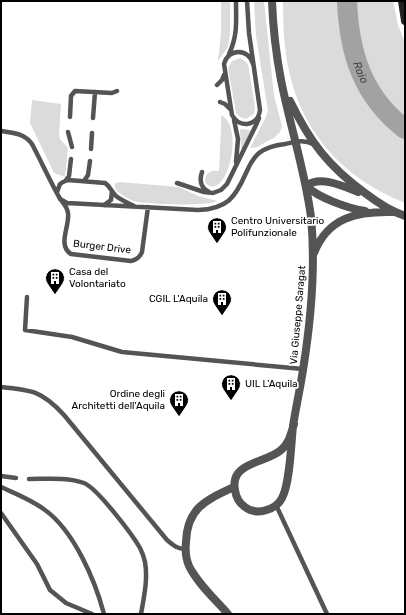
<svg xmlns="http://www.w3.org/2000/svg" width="406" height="615" viewBox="0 0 406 615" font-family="Rubik,sans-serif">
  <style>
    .green { fill: #dbdbdb }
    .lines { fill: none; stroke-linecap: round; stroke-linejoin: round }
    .river { stroke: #a2a2a2; stroke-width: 20 }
    .lane { stroke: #545454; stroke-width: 4.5 }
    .street { stroke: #545454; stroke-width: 8 }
    .secondary { stroke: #212121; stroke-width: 8 }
    .labels { text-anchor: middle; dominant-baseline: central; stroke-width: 3.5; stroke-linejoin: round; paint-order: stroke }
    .poi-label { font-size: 10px; fill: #000; stroke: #fff; text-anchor: start }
    .street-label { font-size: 10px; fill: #000; stroke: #fff }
    .water-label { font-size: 11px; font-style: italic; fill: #434343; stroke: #fff }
  </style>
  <rect width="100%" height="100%" fill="#fff"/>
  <path class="green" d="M221,1H230V34L228,47L218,61L221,33Z
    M254,1H264L274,96L282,126L280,132L274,138L267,141L258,147L250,148L266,117L268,111L256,36Z
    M283,1H393L398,25L405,43V203C345,179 303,135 289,71C284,49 283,24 283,1Z
    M240,58L245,61L248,64L255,107L254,114L246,119L240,117L236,113L228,68L232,61Z
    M32,100L61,104L59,135L60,139L68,148L65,177L54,173L30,123Z
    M221,115C244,126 229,192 210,186C203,184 204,175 210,172C213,170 216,171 219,171L221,129Z
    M240,129L251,130L242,150L241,149Z
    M119,182L179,187L198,196L217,201C204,207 153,204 138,202C131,201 121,195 116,190L114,184Z"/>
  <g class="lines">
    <path class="river" id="s1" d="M347,1C349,52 362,96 405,129"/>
    <path class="lane" d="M247,1L249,33L260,110C258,126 240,129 232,115L224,64C228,48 249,48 253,64
      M229,54C238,35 236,21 236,1
      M217,85L222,80L224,75
      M220,102L225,104L230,109
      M70,117L71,96L75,91L112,93L117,91
      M93,118L95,92
      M234,120L238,139L236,162
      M1,131C13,133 24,133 32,144C41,161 49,179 59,197C62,202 67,206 68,213C70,226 57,245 71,254L131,261C136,260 140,257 142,252L148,207
      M68,132L72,147
      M91,149L92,133
      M202,172C199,181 201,188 209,192
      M66,180L69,176L71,159
      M84,181L88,175L90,161
      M177,183L204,192L213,193L221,190L227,184L256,125L259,118
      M57,192L60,184L63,182L68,180L105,183C110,186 111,191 116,196C121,200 128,203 134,206
      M60,199L67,203L198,210C227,209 235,198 246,173C249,166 253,158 259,153C267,147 276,145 285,144C295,142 303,139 313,144
      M104,205L111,200L112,191
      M27,297L25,330L72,337L122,352L303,369
      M1,387C32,390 42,391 64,415L167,540C173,545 177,549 185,549
      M1,476L16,478
      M29,479C46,479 67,477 84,483C97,488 132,534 140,548C142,552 144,557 145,562C148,579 144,597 141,614
      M1,487C16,494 32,500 45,510C74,531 95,580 104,614
      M276,505L327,614
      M1,513L37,564L50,590L66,603L92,614"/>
    <path class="street" d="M272,1C273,28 276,54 281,80C290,126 305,171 311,217C316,268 311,320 303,370C300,389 296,407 293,426C291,444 290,484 282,498C276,510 256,516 245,507C239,503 236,497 235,490C229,462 267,463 281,450C289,444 291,433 294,424
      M290,101C310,142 328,166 365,193C378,203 390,211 405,216
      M306,186C320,175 343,186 358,192
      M306,186C319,198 347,208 365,211
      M314,253C328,217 358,211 393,212
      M228,614C215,599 198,584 189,566C186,559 185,551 186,542C187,508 206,500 234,487"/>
    <path class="secondary" d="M402,1L405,21"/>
  </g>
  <defs>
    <symbol id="building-pin" viewBox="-11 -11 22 30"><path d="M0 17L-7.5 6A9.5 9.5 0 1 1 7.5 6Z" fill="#000" stroke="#fff"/><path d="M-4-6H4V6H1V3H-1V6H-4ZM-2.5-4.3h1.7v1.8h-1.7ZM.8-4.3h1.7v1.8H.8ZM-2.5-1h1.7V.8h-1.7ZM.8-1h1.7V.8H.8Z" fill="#fff"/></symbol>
  </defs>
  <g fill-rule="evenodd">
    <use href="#building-pin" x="206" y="216" width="22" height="30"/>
    <use href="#building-pin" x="44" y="267" width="22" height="30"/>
    <use href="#building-pin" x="211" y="288" width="22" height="30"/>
    <use href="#building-pin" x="220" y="373" width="22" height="30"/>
    <use href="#building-pin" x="168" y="389" width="22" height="30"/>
  </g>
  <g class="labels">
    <g class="poi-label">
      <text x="231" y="221">Centro Universitario<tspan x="231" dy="12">Polifunzionale</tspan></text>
      <text x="69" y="272">Casa del<tspan x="69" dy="12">Volontariato</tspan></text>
      <text x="208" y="299" text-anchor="end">CGIL L'Aquila</text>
      <text x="245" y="384">UIL L'Aquila</text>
      <text x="165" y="394" text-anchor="end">Ordine degli<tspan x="165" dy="12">Architetti dell'Aquila</tspan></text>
    </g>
    <g class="street-label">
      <text transform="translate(102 247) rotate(7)">Burger Drive</text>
      <text transform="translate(298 315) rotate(-85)">Via Giuseppe Saragat</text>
    </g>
    <g class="water-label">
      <text stroke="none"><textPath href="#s1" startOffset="73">Raio</textPath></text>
    </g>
  </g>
  <rect width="406" height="615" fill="none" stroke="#000000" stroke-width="4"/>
</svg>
